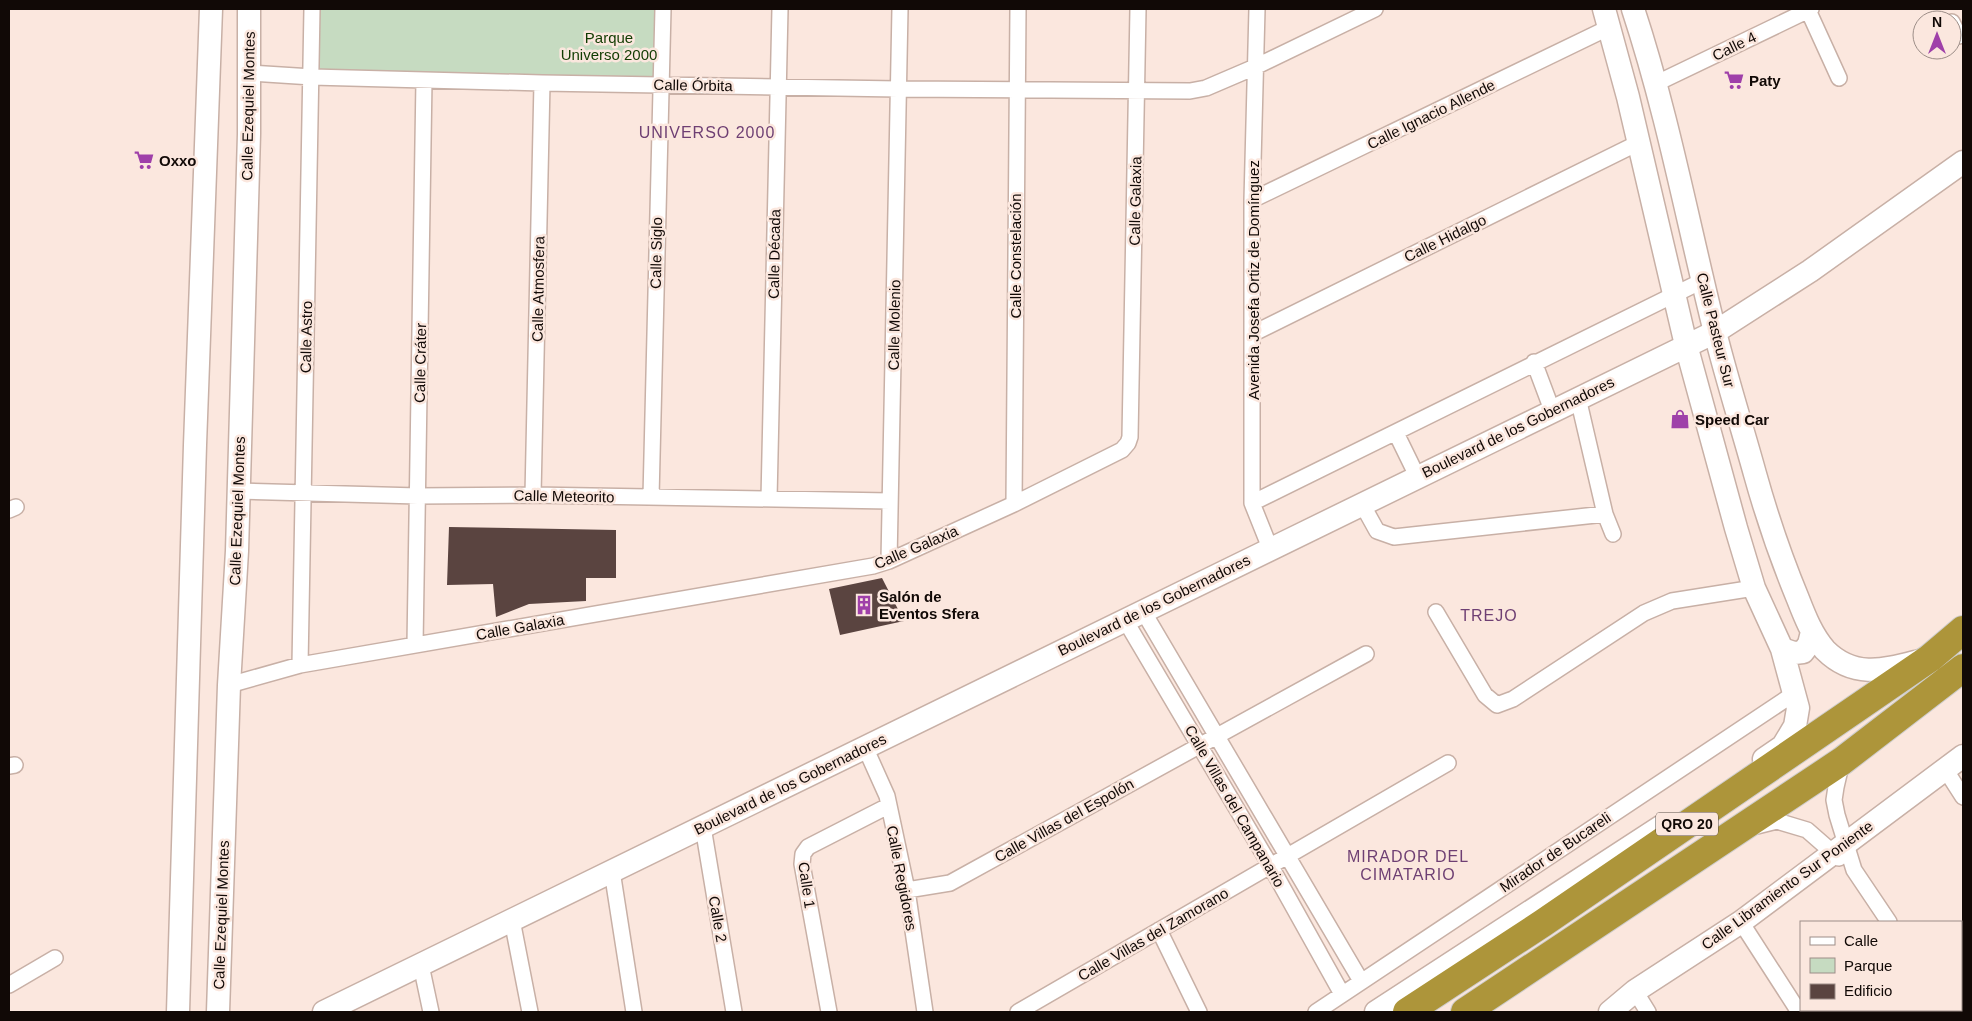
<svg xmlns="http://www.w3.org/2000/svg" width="1972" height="1021" viewBox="0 0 1972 1021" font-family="Helvetica,sans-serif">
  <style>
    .green { fill: #c6dbc1 }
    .building { fill: #5a4440 }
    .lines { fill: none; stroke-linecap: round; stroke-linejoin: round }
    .street-casing { stroke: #c8b0a6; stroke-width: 18 }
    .secondary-casing { stroke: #c8b0a6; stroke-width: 25 }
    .highway-casing { stroke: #cfcecd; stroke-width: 30 }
    .street { stroke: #fff; stroke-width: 15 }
    .secondary { stroke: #fff; stroke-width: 22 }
    .highway { stroke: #ad953a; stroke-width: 28 }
    .labels { text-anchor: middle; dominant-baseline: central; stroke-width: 5; stroke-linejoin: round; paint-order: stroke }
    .shield { fill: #fbe7de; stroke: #574c47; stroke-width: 1 }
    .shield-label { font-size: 14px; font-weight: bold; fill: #110906 }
    .park-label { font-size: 15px; fill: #113b01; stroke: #fbe7de }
    .street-label { font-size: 15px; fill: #110906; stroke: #fbe7de }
    .poi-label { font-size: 15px; font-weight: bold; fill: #110906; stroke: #fbe7de; text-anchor: start }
    .neighbourhood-label { font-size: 16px; letter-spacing: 1px; fill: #6e3f73; stroke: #fbe7de }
  </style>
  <rect width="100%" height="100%" fill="#fbe7de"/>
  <path class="green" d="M312,9H663L660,85L312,77Z"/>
  <path class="building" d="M449,527L616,530V578H586V601L529,604L496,617L493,584L447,585Z
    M882,578L904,621L840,635L829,589Z"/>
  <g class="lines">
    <defs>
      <path id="street" d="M1257,9L1252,200V503L1270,548
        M1808,10L1839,78
        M1952,22L1959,36
        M249,73L312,77L542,83L898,89L1190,91L1206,88L1255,67L1375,9
        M1657,83L1811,9
        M1252,200L1610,27
        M1252,334L1638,143
        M1534,362L1552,410
        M1578,398L1605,514L1613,534
        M1396,433L1417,476
        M238,491L418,496L533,495L890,501
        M533,495L542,83
        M651,497L663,9
        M769,499L780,9
        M1252,503L1704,280
        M1014,504L1018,9
        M1362,504L1377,531L1394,537L1605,514
        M9,510L16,507
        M889,561L900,9
        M1143,611L1361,981
        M1436,612L1485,695L1497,705L1513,699L1644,613L1672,601L1754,588
        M1125,620L1270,865L1342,994
        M415,645L424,80
        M300,665L312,9
        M229,685L300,665L873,566L889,561L1014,504L1122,450L1128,443L1130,437L1138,9
        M865,747L887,796L907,890L925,1012
        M1842,761L1836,787L1834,800L1837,815L1854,870L1889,922
        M9,766L15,765
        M1945,769L1963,797
        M1757,826L1777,821L1807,830L1839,858
        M703,827L734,1012
        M612,871L634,1012
        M907,890L950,883L1366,654
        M512,920L530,1012
        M1741,922L1799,1012
        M1159,930L1199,1012
        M421,965L431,1012
        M9,985L55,958
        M1635,991L1648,1012
        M1946,1010L1947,1012
        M829,1012L802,864L803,854L808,847L888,806
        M1018,1012L1448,763
        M1316,1012L1795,693"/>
      <path id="secondary" d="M1604,9L1628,97L1686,345L1736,528L1754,588L1782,649L1798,708L1795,726L1783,746L1764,759
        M1633,9C1668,115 1688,224 1715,332C1727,380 1742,427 1755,474C1767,517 1781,558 1798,599C1805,617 1812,635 1825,650C1854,679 1884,670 1919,661
        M1782,649L1794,653L1803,652L1809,644L1812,632
        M178,1012L195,445L211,9
        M218,1012L229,685L237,551L249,134V9
        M324,1012L1715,332L1810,271L1963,162
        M1376,1012L1662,826
        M1610,1012L1635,991L1741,922L1963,756"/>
      <path id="highway" d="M1407,1012L1543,923L1930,658L1963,630
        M1465,1012L1842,761L1963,668"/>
    </defs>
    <use href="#street" class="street-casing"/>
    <use href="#secondary" class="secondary-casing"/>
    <use href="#highway" class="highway-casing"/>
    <use href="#street" class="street"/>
    <use href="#secondary" class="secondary"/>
    <use href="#highway" class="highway"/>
  </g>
  <defs>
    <symbol id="supermarket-bare" viewBox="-9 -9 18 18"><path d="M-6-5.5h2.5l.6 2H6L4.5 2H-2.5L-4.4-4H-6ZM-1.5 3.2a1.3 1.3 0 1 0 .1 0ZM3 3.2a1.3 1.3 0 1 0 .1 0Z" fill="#9f40a9" stroke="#fbe7de" stroke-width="2.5" paint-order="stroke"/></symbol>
    <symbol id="shop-bare" viewBox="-9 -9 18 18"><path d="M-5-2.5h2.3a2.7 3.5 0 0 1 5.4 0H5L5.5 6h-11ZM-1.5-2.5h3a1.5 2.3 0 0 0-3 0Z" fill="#9f40a9" stroke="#fbe7de" stroke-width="2.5" paint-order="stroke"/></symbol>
    <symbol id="building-bare" viewBox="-9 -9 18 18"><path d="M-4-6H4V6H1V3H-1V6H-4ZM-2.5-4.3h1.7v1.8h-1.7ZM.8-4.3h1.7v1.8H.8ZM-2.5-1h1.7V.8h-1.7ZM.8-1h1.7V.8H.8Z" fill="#9f40a9" stroke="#fbe7de" stroke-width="2.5" paint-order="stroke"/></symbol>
  </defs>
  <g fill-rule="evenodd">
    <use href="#supermarket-bare" x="1720" y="66" width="28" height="28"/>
    <use href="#supermarket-bare" x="130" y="146" width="28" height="28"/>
    <use href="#shop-bare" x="1666" y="405" width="28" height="28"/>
    <use href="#building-bare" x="850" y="591" width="28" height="28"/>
  </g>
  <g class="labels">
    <rect class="shield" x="1656" y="812.5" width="62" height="23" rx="4"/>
    <g class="shield-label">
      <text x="1687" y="824">QRO 20</text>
    </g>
    <g class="park-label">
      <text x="609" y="37">Parque<tspan x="609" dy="17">Universo 2000</tspan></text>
    </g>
    <g class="street-label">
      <text transform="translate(1734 46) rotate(-26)">Calle 4</text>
      <text transform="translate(693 85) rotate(1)">Calle Órbita</text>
      <text transform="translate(248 106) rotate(-89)">Calle Ezequiel Montes</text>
      <text transform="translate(1431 114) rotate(-26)">Calle Ignacio Allende</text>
      <text transform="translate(1135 201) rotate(-89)">Calle Galaxia</text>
      <text transform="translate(1445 238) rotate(-26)">Calle Hidalgo</text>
      <text transform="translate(656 253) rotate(-89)">Calle Siglo</text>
      <text transform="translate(774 254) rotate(-89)">Calle Década</text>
      <text transform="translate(1015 256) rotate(-90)">Calle Constelación</text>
      <text transform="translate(1253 280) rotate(-90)">Avenida Josefa Ortiz de Domínguez</text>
      <text transform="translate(538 289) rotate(-89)">Calle Atmosfera</text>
      <text transform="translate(894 325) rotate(-89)">Calle Molenio</text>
      <text transform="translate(1716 330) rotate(76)">Calle Pasteur Sur</text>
      <text transform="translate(306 337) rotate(-89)">Calle Astro</text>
      <text transform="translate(420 363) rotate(-89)">Calle Cráter</text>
      <text transform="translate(1518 427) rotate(-26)">Boulevard de los Gobernadores</text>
      <text transform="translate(564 496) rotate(1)">Calle Meteorito</text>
      <text transform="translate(237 511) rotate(-88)">Calle Ezequiel Montes</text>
      <text transform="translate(916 547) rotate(-23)">Calle Galaxia</text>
      <text transform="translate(1154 605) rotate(-26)">Boulevard de los Gobernadores</text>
      <text transform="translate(520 627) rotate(-10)">Calle Galaxia</text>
      <text transform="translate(790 784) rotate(-26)">Boulevard de los Gobernadores</text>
      <text transform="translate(1235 806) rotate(60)">Calle Villas del Campanario</text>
      <text transform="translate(1064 820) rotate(-29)">Calle Villas del Espolón</text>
      <text transform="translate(1555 852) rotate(-34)">Mirador de Bucareli</text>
      <text transform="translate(902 878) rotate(79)">Calle Regidores</text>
      <text transform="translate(807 885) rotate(82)">Calle 1</text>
      <text transform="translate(1787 885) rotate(-36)">Calle Libramiento Sur Poniente</text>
      <text transform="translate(221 915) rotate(-88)">Calle Ezequiel Montes</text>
      <text transform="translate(718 919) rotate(80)">Calle 2</text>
      <text transform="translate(1153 934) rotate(-30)">Calle Villas del Zamorano</text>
    </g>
    <g class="poi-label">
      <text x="1749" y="80">Paty</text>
      <text x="159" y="160">Oxxo</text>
      <text x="1695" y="419">Speed Car</text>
      <text x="879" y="596">Salón de<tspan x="879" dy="17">Eventos Sfera</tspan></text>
    </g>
    <g class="neighbourhood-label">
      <text x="707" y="132">UNIVERSO 2000</text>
      <text x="1489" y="615">TREJO</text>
      <text x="1408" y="856">MIRADOR DEL<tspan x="1408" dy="18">CIMATARIO</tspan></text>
    </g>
  </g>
  <rect width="1972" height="1021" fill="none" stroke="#110906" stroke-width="20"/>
  <rect x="1800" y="921" width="162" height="90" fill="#fbe7de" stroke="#9d8e88"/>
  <rect x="1810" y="937" width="25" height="8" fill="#ffffff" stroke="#9d8e88"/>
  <text x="1844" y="946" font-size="15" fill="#110906">Calle</text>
  <rect x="1810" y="958" width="25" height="15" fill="#c6dbc1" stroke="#9d8e88"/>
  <text x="1844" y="971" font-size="15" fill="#110906">Parque</text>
  <rect x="1810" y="984" width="25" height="15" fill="#5a4440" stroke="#9d8e88"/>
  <text x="1844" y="996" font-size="15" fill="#110906">Edificio</text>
  <g transform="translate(1937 35)"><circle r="24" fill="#fbe7de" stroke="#9d8e88"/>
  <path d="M0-4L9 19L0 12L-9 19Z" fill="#9f40a9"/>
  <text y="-8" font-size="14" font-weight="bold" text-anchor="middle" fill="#110906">N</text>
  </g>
</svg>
